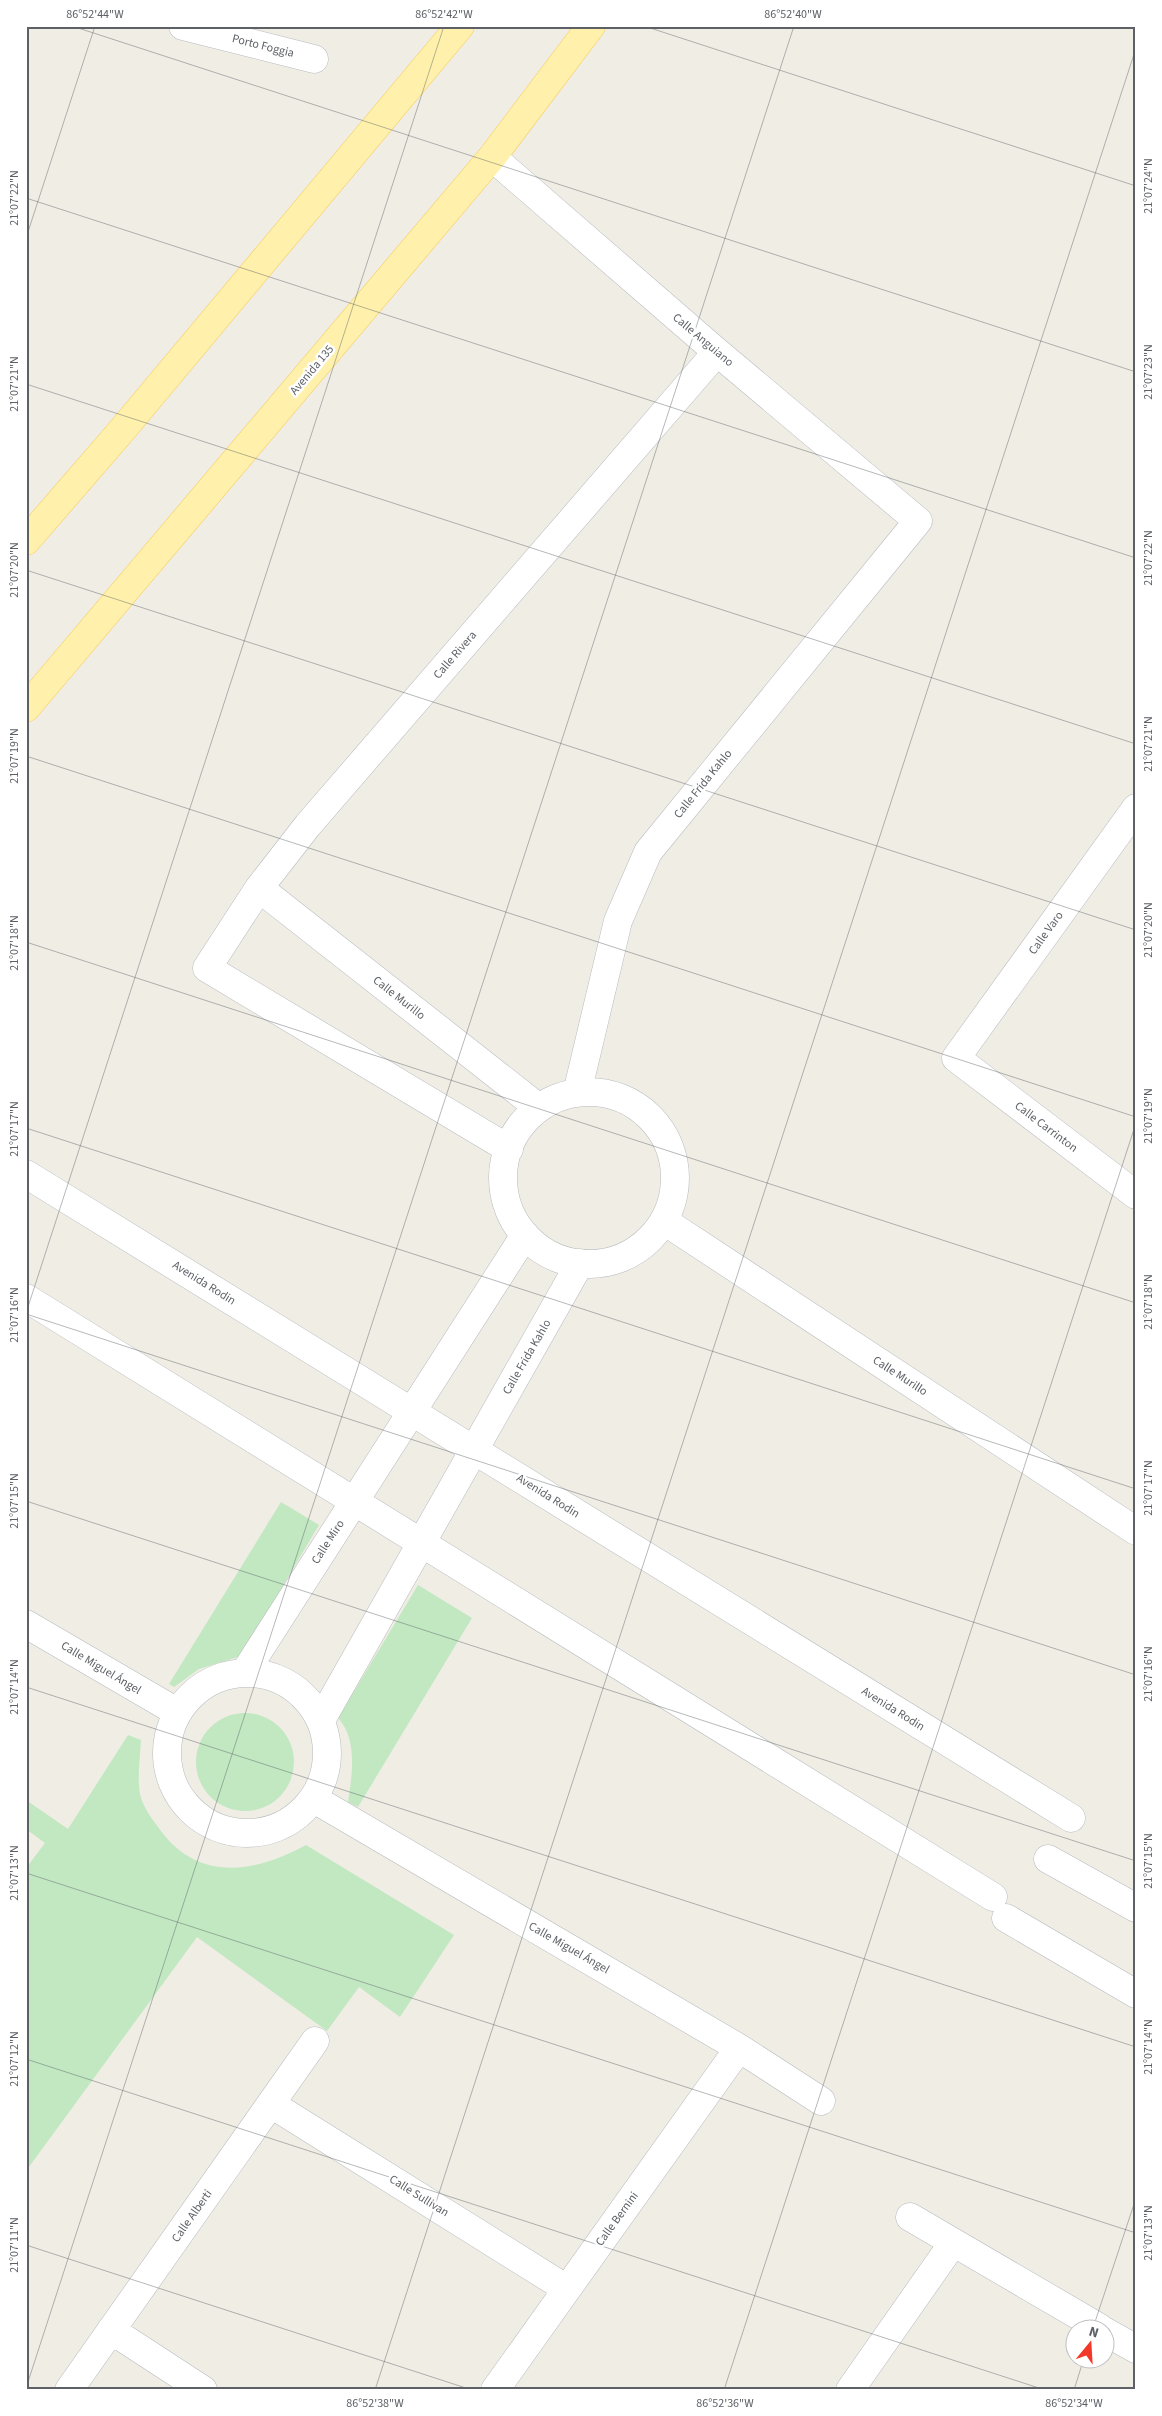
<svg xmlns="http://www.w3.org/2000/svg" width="1162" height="2416" viewBox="0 0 1162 2416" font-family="'Source Sans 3',sans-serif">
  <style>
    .green { fill: #c1e8c1 }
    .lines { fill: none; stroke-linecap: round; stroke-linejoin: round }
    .minor-casing { stroke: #b7bbbf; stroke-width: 29 }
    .major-casing { stroke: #f8ca56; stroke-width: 29 }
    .minor { stroke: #fff; stroke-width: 28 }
    .major { stroke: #fff1ab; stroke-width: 28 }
    .ticks { fill: none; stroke: #5d6166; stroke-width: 1; stroke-opacity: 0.45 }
    .labels { text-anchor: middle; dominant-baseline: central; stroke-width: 5; stroke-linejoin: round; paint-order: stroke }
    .street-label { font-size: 12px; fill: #5d6166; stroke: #fff }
    .neatline { fill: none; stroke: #5d6166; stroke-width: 2 }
    .ticks-label { font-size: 12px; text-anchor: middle; fill: #5d6166 }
  </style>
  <rect width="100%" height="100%" fill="#f0ede5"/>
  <path class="green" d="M281,1502L319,1525L241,1656L199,1669L174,1687L169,1684Z
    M418,1585L472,1618L358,1807L348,1802C352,1776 358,1739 338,1718Z
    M196 1762a49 49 0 1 1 98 0a49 49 0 1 1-98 0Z
    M128,1735L141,1740C140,1758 137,1777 140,1794C143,1808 153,1820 161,1831C199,1882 255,1873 306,1845L454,1935L400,2017L359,1987L327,2031L197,1937L26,2171V1868L45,1843L26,1829V1800L68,1829Z"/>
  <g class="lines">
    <defs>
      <path id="minor" d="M183,26L314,59
        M492,157L717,352L918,521L648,852L618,921L577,1093
        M1136,808L956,1058L1136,1195
        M259,888L539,1108
        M503 1178a86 86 0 1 1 172 0a86 86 0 1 1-172 0Z
        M509,1149L207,968L259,888L308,825L717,352
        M26,1174L1071,1818
        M664,1221L1136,1531
        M26,1298L993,1897
        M26,1624L177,1712
        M245,1672L525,1235
        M167 1753a80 80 0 1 1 160 0a80 80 0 1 1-160 0Z
        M321,1720L580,1263
        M314,1799L739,2048L821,2101
        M1048,1859L1136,1908
        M1006,1918L1136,1994
        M271,2104L567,2289
        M910,2217L1100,2328
        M111,2330L203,2390
        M1104,2331L1136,2349
        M69,2390L315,2041
        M495,2390L739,2048
        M850,2390L953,2243"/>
      <path id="major" d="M26,541L123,429L460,26
        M26,708L492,157L591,26"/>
    </defs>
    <use href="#minor" class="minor-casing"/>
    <use href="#major" class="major-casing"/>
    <use href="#minor" class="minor"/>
    <use href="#major" class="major"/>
  </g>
  <path class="ticks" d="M72,26L1136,372M644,26L1136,186M26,198L1136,558M26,238L95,26M26,384L1136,744M26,570L1136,930M26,756L1136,1117M26,942L1136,1303M26,1128L1136,1489M26,1313L444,26M26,1314L1136,1675M26,1501L1136,1861M26,1687L1136,2047M26,1873L1136,2233M26,2059L1045,2390M26,2245L472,2390M1093,2328L1136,2198M26,2388L794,26M375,2390L1136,48M724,2390L1136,1123M1074,2390L1084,2358"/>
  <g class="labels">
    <g class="street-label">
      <text transform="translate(263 46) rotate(14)">Porto Foggia</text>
      <text transform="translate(703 340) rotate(40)">Calle Anguiano</text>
      <text transform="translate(312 370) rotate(-50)">Avenida 135</text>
      <text transform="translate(455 655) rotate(-49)">Calle Rivera</text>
      <text transform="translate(703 784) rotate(-51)">Calle Frida Kahlo</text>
      <text transform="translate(1046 933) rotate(-54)">Calle Varo</text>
      <text transform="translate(399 998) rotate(38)">Calle Murillo</text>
      <text transform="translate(1046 1127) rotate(37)">Calle Carrinton</text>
      <text transform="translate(204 1283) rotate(32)">Avenida Rodin</text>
      <text transform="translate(527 1357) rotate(-60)">Calle Frida Kahlo</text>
      <text transform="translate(900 1376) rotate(33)">Calle Murillo</text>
      <text transform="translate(548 1496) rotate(32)">Avenida Rodin</text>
      <text transform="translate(328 1542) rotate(-57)">Calle Miro</text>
      <text transform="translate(101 1668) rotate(31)">Calle Miguel Ángel</text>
      <text transform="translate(893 1709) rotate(32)">Avenida Rodin</text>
      <text transform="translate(569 1948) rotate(30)">Calle Miguel Ángel</text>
      <text transform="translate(419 2196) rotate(32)">Calle Sullivan</text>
      <text transform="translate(192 2216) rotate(-55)">Calle Alberti</text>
      <text transform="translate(617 2219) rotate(-54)">Calle Bernini</text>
    </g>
  </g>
  <rect width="1162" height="2416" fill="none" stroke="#ffffff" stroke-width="55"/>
  <g transform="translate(1090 2344) rotate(18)"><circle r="24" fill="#ffffff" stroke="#bec0c2"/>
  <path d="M0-4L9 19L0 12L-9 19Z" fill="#f13829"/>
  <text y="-8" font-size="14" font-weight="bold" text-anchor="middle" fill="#5d6166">N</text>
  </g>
  <rect x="28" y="28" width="1106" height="2360" class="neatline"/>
  <g class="ticks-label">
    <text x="95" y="18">86°52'44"W</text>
    <text x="444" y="18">86°52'42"W</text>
    <text x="793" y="18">86°52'40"W</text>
    <text transform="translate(1148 186) rotate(-90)" y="4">21°07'24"N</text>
    <text transform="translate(14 198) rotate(-90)" y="4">21°07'22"N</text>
    <text transform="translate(1148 372) rotate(-90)" y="4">21°07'23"N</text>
    <text transform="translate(14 384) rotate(-90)" y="4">21°07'21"N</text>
    <text transform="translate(1148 558) rotate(-90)" y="4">21°07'22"N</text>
    <text transform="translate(14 570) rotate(-90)" y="4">21°07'20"N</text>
    <text transform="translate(1148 744) rotate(-90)" y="4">21°07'21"N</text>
    <text transform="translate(14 756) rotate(-90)" y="4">21°07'19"N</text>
    <text transform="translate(1148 930) rotate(-90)" y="4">21°07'20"N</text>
    <text transform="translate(14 943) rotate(-90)" y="4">21°07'18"N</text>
    <text transform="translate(1148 1116) rotate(-90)" y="4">21°07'19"N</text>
    <text transform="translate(14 1129) rotate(-90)" y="4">21°07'17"N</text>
    <text transform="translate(1148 1302) rotate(-90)" y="4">21°07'18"N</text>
    <text transform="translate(14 1315) rotate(-90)" y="4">21°07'16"N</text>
    <text transform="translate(1148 1488) rotate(-90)" y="4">21°07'17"N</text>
    <text transform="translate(14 1501) rotate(-90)" y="4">21°07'15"N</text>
    <text transform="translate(1148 1674) rotate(-90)" y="4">21°07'16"N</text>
    <text transform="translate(14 1687) rotate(-90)" y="4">21°07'14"N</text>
    <text transform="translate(1148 1861) rotate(-90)" y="4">21°07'15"N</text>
    <text transform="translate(14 1873) rotate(-90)" y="4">21°07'13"N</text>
    <text transform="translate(1148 2047) rotate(-90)" y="4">21°07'14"N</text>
    <text transform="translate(14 2059) rotate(-90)" y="4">21°07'12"N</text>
    <text transform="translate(1148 2233) rotate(-90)" y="4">21°07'13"N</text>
    <text transform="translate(14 2245) rotate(-90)" y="4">21°07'11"N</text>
    <text x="375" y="2407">86°52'38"W</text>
    <text x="725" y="2407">86°52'36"W</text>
    <text x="1074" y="2407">86°52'34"W</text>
  </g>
</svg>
